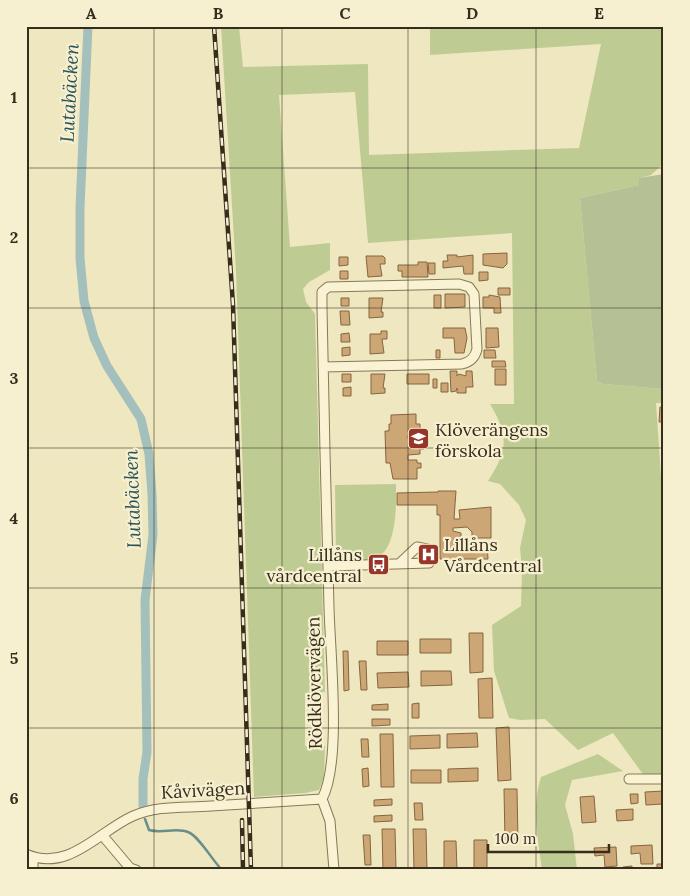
<svg xmlns="http://www.w3.org/2000/svg" width="690" height="896" viewBox="0 0 690 896" font-family="Lora,serif">
  <style>
    .green { fill: #becc94 }
    .cemetery { fill: #b5c194 }
    .lines { fill: none; stroke-linecap: round; stroke-linejoin: round }
    .stream { stroke: #6a8e8a; stroke-width: 2.5 }
    .canal { stroke: #a3c0bc; stroke-width: 9 }
    .building { fill: #cda676; stroke: #87653e }
    .minor-casing { stroke: #877858; stroke-width: 11 }
    .minor { stroke: #f9f3d4; stroke-width: 9 }
    .rail-casing { stroke: #372d1d; stroke-width: 4.5 }
    .rail { stroke: #f6f0d0; stroke-width: 2.5; stroke-dasharray: 8; stroke-linecap: butt }
    .grid { fill: none; stroke: #372d1d; stroke-width: 1; stroke-opacity: 0.55 }
    .labels { text-anchor: middle; dominant-baseline: central; stroke-width: 4.5; stroke-linejoin: round; paint-order: stroke }
    .poi-label { font-size: 18px; fill: #372d1d; stroke: #f6f0d0; text-anchor: start }
    .street-label { font-size: 18px; fill: #372d1d; stroke: #f6f0d0 }
    .water-label { font-size: 19px; font-style: italic; fill: #2c5457; stroke: #f6f0d0 }
    .neatline { fill: none; stroke: #372d1d; stroke-width: 2 }
    .grid-label { font-size: 16px; text-anchor: middle; font-weight: bold; fill: #372d1d }
  </style>
  <rect width="100%" height="100%" fill="#eee7c0"/>
  <path class="green" d="M221,26H239L243,67L368,64L369,155L579,148L601,44L430,55V26H664V163L651,175L640,178L639,185L580,198L597,381L603,384L664,389V403H656L664,521V775L645,777L613,733L578,750L545,719L520,720L509,718L494,671L492,625L521,606L522,571L520,548L526,520L519,505L510,495L500,484L488,481C508,450 509,436 490,404H514L512,233L368,243L355,92L279,95L290,247L330,243V270L309,282L303,289L306,302L315,314L325,692L305,693V746H325L324,778L319,790L305,793L254,797L236,271Z
    M396,484C396,504 398,549 375,559C366,564 347,561 336,561L335,485Z
    M598,754L623,771L572,780L565,805L573,834L577,870H542C538,838 531,808 541,777Z"/>
  <path class="cemetery" d="M664,174V389L603,384L597,381L580,198L639,185V178Z"/>
  <g class="lines">
    <path class="stream" d="M145,819L149,830C162,834 176,827 188,832C199,836 212,860 222,870"/>
    <path class="canal" d="M88,26L80,207V258L84,301L94,338L107,366L141,419L149,454L152,494L153,535L145,600L147,752L143,779V806"/>
  </g>
  <path class="building" d="M507,253V264L503,268L483,265V254Z
    M447,255H457V257L473,255V274H464L463,266L443,268V261H448Z
    M366,256H383L385,258V264H380L382,276L368,277Z
    M339,257H348V265L339,266Z
    M418,262H427L428,277H402V271H398V265H418Z
    M428,263H435V274H429Z
    M340,271H348V279H340Z
    M479,272H488V280L479,281Z
    M498,288H510V295H498Z
    M445,294H465V307L445,308Z
    M434,295H441V308H434Z
    M489,295L500,297L501,313H494V308H483V297H489Z
    M341,298H349V306H341Z
    M369,298H383L381,312H383V317L369,318Z
    M340,311H349L350,325H341Z
    M443,328H465L467,338L464,353H455L454,338H443Z
    M486,328H498L499,347L486,348Z
    M381,331H387V339H382L384,353L370,354V334H381Z
    M349,333L350,342H341V334Z
    M350,347V355L342,356V348Z
    M436,350H440V358H436Z
    M484,350H495L496,358H484Z
    M492,361H505L506,367H492Z
    M495,369H506V385H495Z
    M450,371H457V376L459,374L466,376V371H472L473,387H466V393H457V388L456,391L451,392Z
    M342,374H351V382H342Z
    M371,374H385L383,388H385V393L371,394Z
    M407,374H429V384H407Z
    M433,379H437V388H433Z
    M441,383H448V392H441Z
    M351,387V396H343V388Z
    M660,407H664V422H659Z
    M416,414V424H420V430L409,433L407,438H420V443H423L424,449H420V454L408,455V460H417V463H421V468H417V479H393L390,463H386L385,431H389V424H391V415Z
    M438,491H456L454,519H460L459,510L491,507V538H472V532L467,527L453,528V531L461,533V543H487L488,559H440V515H437V505H397V493L438,492Z
    M469,633H483V672L470,673Z
    M420,639H451V653H420Z
    M377,641H408V655H377Z
    M343,651H348L349,690L344,691Z
    M359,661H366L367,690H361Z
    M421,671H451L452,685L421,686Z
    M408,672L409,687L378,688L377,673Z
    M492,678L493,718H479L478,679Z
    M419,703V718H412V704Z
    M388,704V710H372V705Z
    M372,719H390V725L372,726Z
    M509,727L511,780L498,781L496,728Z
    M477,733L478,747L447,748V734Z
    M380,734H393L394,787H381Z
    M440,735V748L410,749V736Z
    M361,739H368L369,757H362Z
    M368,768L369,786L363,787L362,769Z
    M478,768V781L448,782V769Z
    M411,770H441V783H411Z
    M504,789H517L518,841H505Z
    M664,791V806L663,804L646,805L645,792Z
    M630,794H638V803L631,804Z
    M594,796L596,822L582,823L580,797Z
    M392,799V805L374,806V800Z
    M414,803H422L423,820H415Z
    M633,809V820L617,821L616,810Z
    M392,815V821L374,822V816Z
    M382,829H395L396,870H383Z
    M413,829H426L427,870H414Z
    M363,835H370L371,865H365Z
    M474,840H487V870H474Z
    M444,841H456L457,870H444Z
    M652,845L653,864H641L640,853L631,854V846Z
    M616,847L617,866L605,867L604,855L595,856L594,848Z
    M657,864H664V870H657Z
    M632,866V870H623V867Z"/>
  <g class="lines">
    <defs>
      <path id="minor" d="M328,566L429,563L432,554L427,549L417,547L400,563
        M629,779H664
        M322,799C342,762 330,653 329,607C326,507 324,408 322,308V292L328,287L459,284L469,287L474,294L477,349C475,358 470,362 462,364L323,367
        M322,799L330,821L334,870
        M103,836L130,868L136,870
        M26,854C68,873 99,831 133,816C157,805 185,808 211,806C248,804 285,801 322,799
        M33,870V857"/>
    </defs>
    <use href="#minor" class="minor-casing"/>
    <use href="#minor" class="minor"/>
    <defs>
      <path id="rail" d="M214,26L233,305L251,870
        M242,820L243,870"/>
    </defs>
    <use href="#rail" class="rail-casing"/>
    <use href="#rail" class="rail"/>
  </g>
  <path class="grid" d="M154,26V870M282,26V870M408,26V870M536,26V870M26,168H664M26,308H664M26,448H664M26,588H664M26,728H664"/>
  <defs>
    <symbol id="school-square" viewBox="-11 -11 22 22"><rect x="-9" y="-9" width="18" height="18" rx="4" fill="#973628" stroke="#f6f0d0"/><path d="M0-5L7-2L0 1L-7-2ZM-4 1L0 2.5L4 1V4Q0 6-4 4Z" fill="#fff"/></symbol>
    <symbol id="hospital-square" viewBox="-11 -11 22 22"><rect x="-9" y="-9" width="18" height="18" rx="4" fill="#973628" stroke="#f6f0d0"/><path d="M-5-5h3v3.5h4V-5h3V5h-3V1.5h-4V5h-3Z" fill="#fff"/></symbol>
    <symbol id="bus-square" viewBox="-11 -11 22 22"><rect x="-9" y="-9" width="18" height="18" rx="4" fill="#973628" stroke="#f6f0d0"/><path d="M-5-6H5V4H4V6H2V4H-2V6H-4V4H-5ZM-3.5-4V0h7V-4ZM-3.5 1.2v1.5H-2V1.2ZM2 1.2v1.5H3.5V1.2Z" fill="#fff"/></symbol>
  </defs>
  <g fill-rule="evenodd">
    <use href="#school-square" x="406" y="426" width="25" height="25"/>
    <use href="#hospital-square" x="416" y="542" width="25" height="25"/>
    <use href="#bus-square" x="366" y="552" width="25" height="25"/>
  </g>
  <g class="labels">
    <g class="poi-label">
      <text x="435" y="429">Klöverängens<tspan x="435" dy="21">förskola</tspan></text>
      <text x="444" y="544">Lillåns<tspan x="444" dy="21">Vårdcentral</tspan></text>
      <text x="362" y="554" text-anchor="end">Lillåns<tspan x="362" dy="21">vårdcentral</tspan></text>
    </g>
    <g class="street-label">
      <text transform="translate(314 683) rotate(-91)">Rödklövervägen</text>
      <text transform="translate(203 790) rotate(-3)">Kåvivägen</text>
    </g>
    <g class="water-label">
      <text transform="translate(69 93) rotate(-87)">Lutabäcken</text>
      <text transform="translate(132 499) rotate(-92)">Lutabäcken</text>
    </g>
  </g>
  <rect width="690" height="896" fill="none" stroke="#f6f0d0" stroke-width="55"/>
  <path d="M488 844v8h121v-8" fill="none" stroke="#372d1d" stroke-width="2.5"/>
  <text x="495" y="844" font-size="15" fill="#372d1d" stroke="#f6f0d0" stroke-width="4" paint-order="stroke">100 m</text>
  <rect x="28" y="28" width="634" height="840" class="neatline"/>
  <g class="grid-label">
    <text x="91" y="19">A</text>
    <text x="218" y="19">B</text>
    <text x="345" y="19">C</text>
    <text x="472" y="19">D</text>
    <text x="599" y="19">E</text>
    <text x="14" y="103">1</text>
    <text x="14" y="243">2</text>
    <text x="14" y="384">3</text>
    <text x="14" y="524">4</text>
    <text x="14" y="664">5</text>
    <text x="14" y="804">6</text>
  </g>
</svg>
